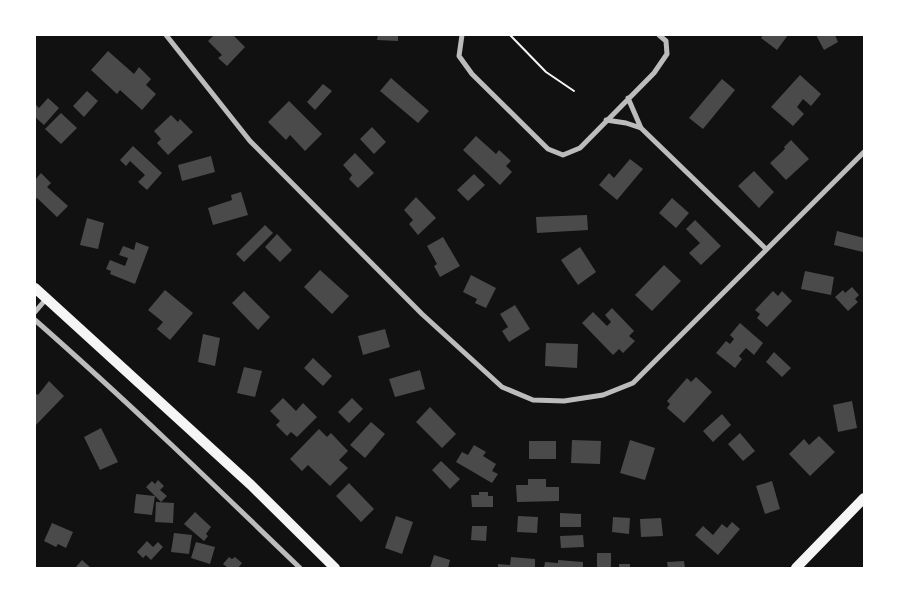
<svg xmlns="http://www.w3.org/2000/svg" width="899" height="603" viewBox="0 0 899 603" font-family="Lora,serif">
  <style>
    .building { fill: #4a4a4a }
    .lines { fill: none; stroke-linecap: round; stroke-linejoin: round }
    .path { stroke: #f5f5f5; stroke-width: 2 }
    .minor { stroke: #bcbcbc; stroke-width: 5 }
    .secondary { stroke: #f5f5f5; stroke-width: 10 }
  </style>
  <rect width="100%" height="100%" fill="#111"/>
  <path class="building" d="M214,35H233L245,47L227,66L218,58L222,55L208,41Z
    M378,35H398V41L377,40Z
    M763,35H788L777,50L761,38Z
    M816,35H835L838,42L824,50Z
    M108,51L134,74L139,67L151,79L146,85L156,94L142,110L120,90L117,94L91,70Z
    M800,75L821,94L811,106L803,99L797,107L804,114L793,126L771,107Z
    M391,78L429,111L418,123L380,91Z
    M722,79L735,90L703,129L689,118Z
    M323,84L332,91L315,110L307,102Z
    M87,91L98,101L84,117L73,106Z
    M48,98L59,108L44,125L35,117V104L39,108Z
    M289,101L322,134L305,151L290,135L286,140L268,122Z
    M61,113L77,128L61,144L45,129Z
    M171,115L178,122L180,119L193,132L168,155L157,143L161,139L154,131Z
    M372,127L386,142L374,154L360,139Z
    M476,136L496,154L499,150L511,161L506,166L512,172L500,185L463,150Z
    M791,140L809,159L786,180L770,163L785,149L784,147Z
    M133,146L162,173L147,190L138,182L145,175L130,161L126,166L120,160Z
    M355,153L374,173L358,188L349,179L352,175L343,165Z
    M211,156L215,172L182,181L178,165Z
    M630,159L643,169L617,200L599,185L609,173L614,178Z
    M754,171L774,192L759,208L738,186Z
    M41,173L51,183L47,187L68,206L57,217L37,198L35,200V180Z
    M474,174L485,185L468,201L457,190Z
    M241,192L248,215L213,225L208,208L232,200L231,195Z
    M416,197L436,218L418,235L409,224L413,220L404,210Z
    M672,198L689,213L676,228L659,213Z
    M587,215L588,230L537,233L536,217Z
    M87,218L104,223L98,249L80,245Z
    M695,220L721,246L701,265L689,253L700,243L686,229Z
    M265,225L273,233L244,262L236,254Z
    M837,231L864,238L863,252L834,245Z
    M277,234L292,250L280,262L265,247Z
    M443,237L460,266L440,277L434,266L437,264L427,246Z
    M136,242L149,247L135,284L110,274L111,271L106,269L110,260L125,266L128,258L119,255L123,246L134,250Z
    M580,247L596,272L578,285L561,260Z
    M664,265L681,281L652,311L635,295Z
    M320,270L349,296L332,314L304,287Z
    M805,271L834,277L831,295L801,289Z
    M471,275L496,288L486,308L475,303L477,299L463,292Z
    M852,287L859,295L855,299L858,302L848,311L835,297L843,290L845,293Z
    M165,290L193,313L170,340L157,329L163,322L148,310Z
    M244,291L270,317L258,330L232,303Z
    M773,291L778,296L782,291L792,301L767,327L757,318L760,314L755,310Z
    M515,305L530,329L509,342L502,331L508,327L500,314Z
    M612,308L634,331L629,336L635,341L623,353L619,349L613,355L582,323L593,312L607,326L611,322L605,315Z
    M740,323L763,343L754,355L746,348L739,356L742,359L735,368L716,353L726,341L730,344L734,339L730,335Z
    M385,329L390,347L363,355L358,336Z
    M203,334L220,338L215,366L198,362Z
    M546,343L578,344L577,368L545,366Z
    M774,352L791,368L782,377L766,362Z
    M313,358L332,376L323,386L304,368Z
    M244,367L262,371L255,397L237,393Z
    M420,370L425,389L395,397L389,379Z
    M696,377L712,392L684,423L667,408L670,404L667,401L687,378L691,382Z
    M49,381L64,396L35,426V393L38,395Z
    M283,398L296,411L303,403L317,417L297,437L291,432L287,436L276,425L280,421L270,411Z
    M352,398L363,409L349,423L338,412Z
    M852,401L857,428L838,432L833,405Z
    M430,407L456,434L442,448L416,422Z
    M722,414L731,425L713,442L703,431Z
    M371,422L385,434L365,458L350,445Z
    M101,428L118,462L100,470L84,437Z
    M319,429L327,437L331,433L348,451L339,460L348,468L330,486L308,465L302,471L290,459Z
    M740,433L755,451L743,461L728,444Z
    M819,436L835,452L810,476L789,454L804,439L809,445Z
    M572,440L601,441L600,464L571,463Z
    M630,440L655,448L645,480L620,473Z
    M529,441H556V459H529Z
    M474,445L486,452L483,456L496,464L492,471L498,474L492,483L456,462L462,452L468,455Z
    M441,461L460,479L450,489L432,470Z
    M528,479H546V487H559V501L517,502L516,485H528Z
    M158,480L164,486L160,490L167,496L161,502L146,487L152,481L155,484Z
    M772,481L780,509L765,514L756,486Z
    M349,483L374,509L361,522L336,496Z
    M479,492H488V496H493V507H472L471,495H479Z
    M136,494L155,496L152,515L134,513Z
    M156,502L174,503L173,523L155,522Z
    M195,512L211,527L206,534L208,536L204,541L184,524Z
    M560,513L581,514V527H560Z
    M396,516L413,522L402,554L385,548Z
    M518,516L538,517L537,533L517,532Z
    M613,517L630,518L629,534L612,532Z
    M661,518L663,536L641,537L640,519Z
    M732,522L740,529L718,555L695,535L703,526L713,535L722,524L727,528Z
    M52,523L73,532L66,548L58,544L56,547L44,541Z
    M472,526H487L486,541L471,540Z
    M174,533L192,535L189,554L171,552Z
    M583,535L584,547L561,548L560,536Z
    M147,541L153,547L158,542L163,547L151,560L146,555L143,558L137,552Z
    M196,542L215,547L210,564L191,558Z
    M597,553H611V568H597Z
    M434,555L450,560L448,568H430Z
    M229,557L232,559L235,557L242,563L238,568H228L223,564Z
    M511,557L535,559V568H498V564L510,565Z
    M82,560L91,568H75Z
    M558,560L583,562V568H544L545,562L558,563Z
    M684,561L685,568H668L667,562Z
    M619,564H630V568H619Z"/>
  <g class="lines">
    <path class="path" d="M510,35L546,72L574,91"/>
    <path class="minor" d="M166,35L250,141L422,314L502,387L533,400L564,401L603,395L633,383L864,152
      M462,35L459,56L472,74L548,149L563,155L580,148L654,73L667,54L666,41L659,35
      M628,98L641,128
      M606,120L626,123L641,128L766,249
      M35,312L46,299
      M35,320C126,400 213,484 300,568"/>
    <path class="secondary" d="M35,288L251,485L335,568
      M796,568L864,498"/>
  </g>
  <rect width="899" height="603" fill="none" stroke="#ffffff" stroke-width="72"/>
</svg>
